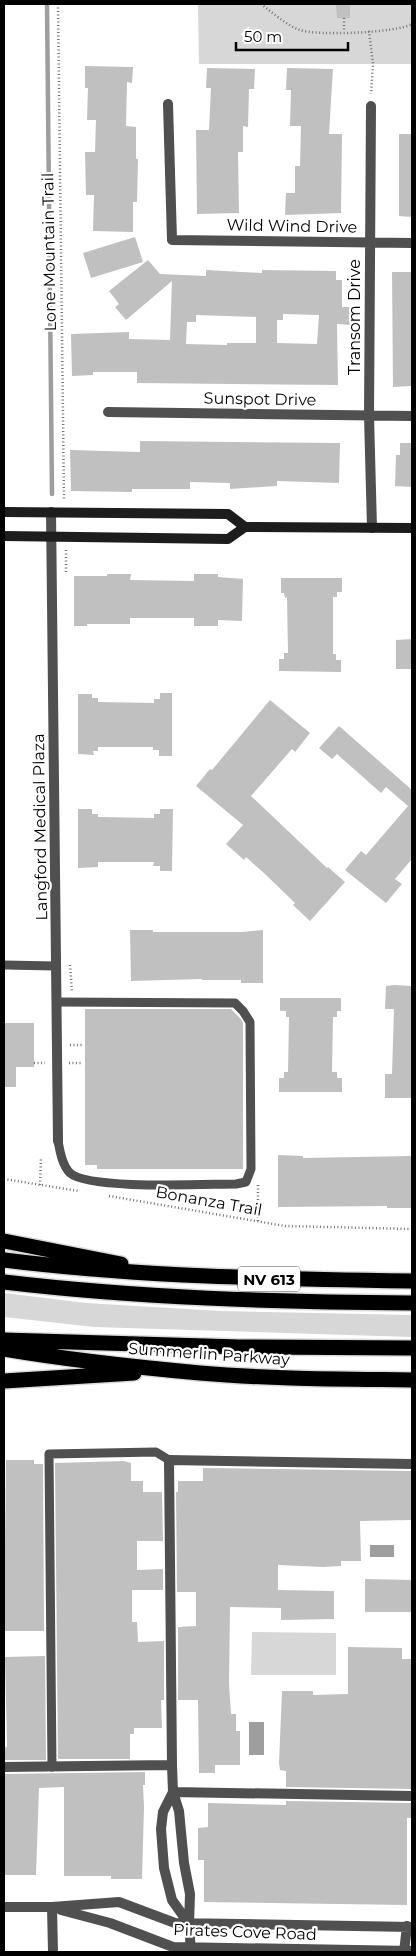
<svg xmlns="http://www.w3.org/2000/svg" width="416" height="1956" viewBox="0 0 416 1956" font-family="Montserrat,sans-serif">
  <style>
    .green { fill: #d7d7d7 }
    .water { fill: #9e9e9e }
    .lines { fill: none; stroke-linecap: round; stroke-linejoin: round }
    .stream { stroke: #9e9e9e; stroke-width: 4.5 }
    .building { fill: #c0c0c0; fill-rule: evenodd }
    .motorway-casing { stroke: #dbdbdb; stroke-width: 18 }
    .path { stroke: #727272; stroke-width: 2.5; stroke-dasharray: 1 2.5; stroke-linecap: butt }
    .service { stroke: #505050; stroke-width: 9 }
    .minor { stroke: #505050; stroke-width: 10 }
    .secondary { stroke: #1d1d1d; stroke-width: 10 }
    .motorway { stroke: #000; stroke-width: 15 }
    .labels { text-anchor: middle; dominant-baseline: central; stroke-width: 4.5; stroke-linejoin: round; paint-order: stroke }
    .shield { fill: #fff; stroke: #4c4c4c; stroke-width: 1 }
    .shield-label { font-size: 15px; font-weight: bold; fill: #000 }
    .street-label { font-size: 16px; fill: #000; stroke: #fff }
  </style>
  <rect width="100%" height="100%" fill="#fff"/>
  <path class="green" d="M198,4H412V64H199Z
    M4,1293L86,1303L220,1311L412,1315V1337L94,1327L4,1317Z
    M252,1632L336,1633V1675H251Z"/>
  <path class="water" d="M370,1545H394V1557H370Z
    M249,1722H264V1755H249Z"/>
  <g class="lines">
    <path class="stream" d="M47,4L52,494"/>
  </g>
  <path class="building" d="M350,4V18H337L336,5Z
    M85,66L133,67L132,83L127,82L126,126L136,127V159H138L137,202H133V232L93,231L94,195H86L85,152H95L96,120H87L88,88H85Z
    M207,68L255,69L254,89H249L248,127L243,126V152H238L239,213L197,214L196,130H209L211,88H206Z
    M287,68L333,69L329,134H342L341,213L285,215L286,193H295V166H300L301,126H290L291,90H286Z
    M399,134H412V217L399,216Z
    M135,237L143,262L91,278L83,253Z
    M148,260L160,274L206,276V270L262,273V270L336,271V280H342V307H350V325L337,324L338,385L137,383V372H93V375L72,376L71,334L129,332V339L170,340L172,281L126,320L115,307L119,304L109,291ZM283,314L319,315L317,344L277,343V320H283ZM196,315L256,317V343H227V345L186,344L187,322H196Z
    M392,272H412V386L393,387Z
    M140,441L340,443L339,483L277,481V486L230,489V483L190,482V489H132V492L71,491L70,450L140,452Z
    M400,443H412V487L395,486L396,455H400Z
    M107,574H131L130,580L194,581V574H218V577L243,579L242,621L218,620V626H194V618H130V624H87V626H74V576H107Z
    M281,578H342V592H337V597H333V654H336V660H341V672L279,671V659H284V653H288L287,597L285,598L284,593H281Z
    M412,639V669H396V640Z
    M160,693H172V756H159V750H153V747H98V751H93L94,755L78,754V694H92V698H98V702L154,703V699H160Z
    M270,700L310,733L295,752L292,749L251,796L327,868L328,867L345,882L310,921L293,905L295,903L265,874L246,857L244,860L226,844L243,825L196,786L210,769L212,770Z
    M339,726L412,790V859L395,879L402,884L386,903L345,870L361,851L366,855L408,806L386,787L381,793L337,754L332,759L319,748Z
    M78,809H92V814H98V817L154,818V814H160V809H173L172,871H160V866H153L154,862H98V867L78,868Z
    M130,930H153V932H241L263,930V983H241V980H202V979L131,981Z
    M394,985L412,986V1098H385V1074H392L394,1009H385L386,986Z
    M280,998H341V1011H337V1017H333L332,1072H337V1078H342V1092H279V1078H284V1072H288L289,1017H286V1011H280Z
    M85,1009H231L241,1019L243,1023V1169H97V1165H85Z
    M4,1023H34V1067H16V1087H4Z
    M278,1155L303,1156V1158L411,1156L412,1208H387V1206L278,1207Z
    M6,1460H34V1464H43L44,1631H4Z
    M124,1461L131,1463V1481H143V1492H162L163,1541H137V1570L163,1569V1590H132V1622H137L138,1642L164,1641V1700H161L162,1728H134V1734H130V1759H58L55,1463Z
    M203,1468L412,1471V1520L360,1521L361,1561H341V1566L323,1567L278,1565V1590L334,1591V1619L281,1620V1608L230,1607L229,1684L231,1714H236V1731H240V1765H215V1773H199L198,1700H178V1627L196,1626V1592H177L176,1492H178V1481H203Z
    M365,1579L412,1580V1612H365Z
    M348,1647L402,1648V1659H412V1789L286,1787V1771L280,1770L279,1763L282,1691H313V1695L348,1694Z
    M45,1656L46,1760H4V1747H7L5,1657Z
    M145,1772V1785H143L144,1807L142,1879H111V1876H64V1787L39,1788L36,1875H4V1774Z
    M286,1801L412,1803V1818H407V1905L204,1902V1860H198V1828L208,1827V1803L286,1805Z"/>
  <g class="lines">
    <defs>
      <path id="motorway" d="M4,1241L121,1264
        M4,1260C139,1277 276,1279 412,1281
        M4,1282C140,1298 275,1302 412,1303
        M4,1340L239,1347L412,1348
        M4,1349C69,1360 134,1367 200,1373C270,1379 342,1379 412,1380
        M4,1381L134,1373"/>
    </defs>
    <use href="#motorway" class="motorway-casing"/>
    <path class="path" d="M58,4L64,499
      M261,4C273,13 286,25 300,30C318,36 396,33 412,24
      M344,18V32
      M369,31L373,64L371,94
      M66,572V548
      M70,965L72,992
      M70,1045H83
      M34,1063H45
      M69,1063H83
      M4,1179L79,1191
      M40,1185L41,1159
      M258,1185V1221
      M109,1196L285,1226L412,1229"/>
    <path class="service" d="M4,965L56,966
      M57,1002L235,1003L243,1011L250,1022L251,1169L246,1182L236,1184C206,1184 89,1190 70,1173C62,1165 60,1151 58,1141
      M52,1767L49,1454L156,1452L169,1460"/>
    <path class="minor" d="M168,104L172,240L412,243
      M371,106L369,416L372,528
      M108,412L412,416
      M51,512L58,1141
      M4,1767L172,1765
      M173,1792L412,1796
      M173,1792L163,1812L161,1829L164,1868L172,1900L189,1924
      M4,1907H52L119,1902L175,1923L412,1927
      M52,1907L53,1952
      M61,1910L110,1923L173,1947L412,1951
      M191,1952L189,1924L190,1894L184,1863L179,1811L173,1792L172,1765L169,1460L412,1464
      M404,1952L407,1926"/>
    <path class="secondary" d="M4,512L228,514L245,527L412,528
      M4,536L228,539L245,527"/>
    <use href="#motorway" class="motorway"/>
  </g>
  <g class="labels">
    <rect class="shield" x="238" y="1266.5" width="62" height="25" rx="4"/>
    <g class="shield-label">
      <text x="269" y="1279">NV 613</text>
    </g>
    <g class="street-label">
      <text transform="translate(292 226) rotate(1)">Wild Wind Drive</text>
      <text transform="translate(49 252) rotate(-91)">Lone Mountain Trail</text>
      <text transform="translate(354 317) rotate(-90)">Transom Drive</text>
      <text transform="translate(260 399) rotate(1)">Sunspot Drive</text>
      <text transform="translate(40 827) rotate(-91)">Langford Medical Plaza</text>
      <text transform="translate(209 1201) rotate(10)">Bonanza Trail</text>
      <text transform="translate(209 1354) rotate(4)">Summerlin Parkway</text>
      <text transform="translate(245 1932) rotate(2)">Pirates Cove Road</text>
    </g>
  </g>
  <rect width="416" height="1956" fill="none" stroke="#000000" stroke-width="10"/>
  <path d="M236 42v8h112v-8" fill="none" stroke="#000000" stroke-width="2.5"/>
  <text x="244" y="42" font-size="15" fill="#000000" stroke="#ffffff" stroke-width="4" paint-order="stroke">50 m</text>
</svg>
